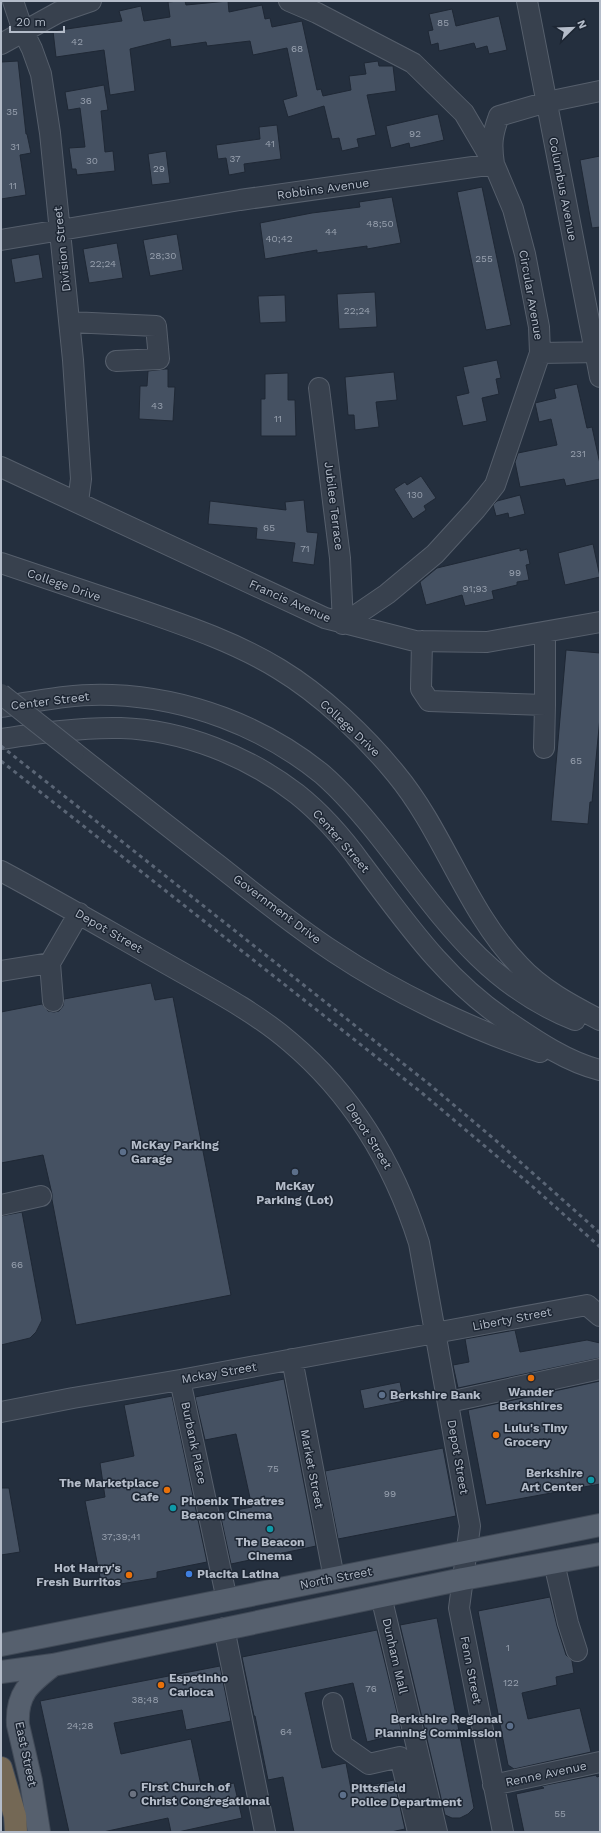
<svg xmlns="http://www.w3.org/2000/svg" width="601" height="1833" viewBox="0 0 601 1833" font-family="'Work Sans',sans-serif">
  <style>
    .building { fill: #455162; stroke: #1f2835 }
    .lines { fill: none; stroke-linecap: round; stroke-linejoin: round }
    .minor-casing { stroke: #565f6c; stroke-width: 22 }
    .major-casing { stroke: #414a57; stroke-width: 24 }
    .highway-casing { stroke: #434c59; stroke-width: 24 }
    .minor { stroke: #38414e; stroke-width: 20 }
    .major { stroke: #56606e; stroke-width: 22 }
    .highway { stroke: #746855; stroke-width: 22 }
    .rail { stroke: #5a6575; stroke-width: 3; stroke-dasharray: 4 4; stroke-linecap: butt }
    .minor-bridge-casing { stroke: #565f6c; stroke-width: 22; stroke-linecap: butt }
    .minor-bridge { stroke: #38414e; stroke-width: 20 }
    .service-dot { fill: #5c6f8a; stroke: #1d2633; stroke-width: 1.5 }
    .food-dot { fill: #e8710a; stroke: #1d2633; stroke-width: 1.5 }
    .culture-dot { fill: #0f9aa8; stroke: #1d2633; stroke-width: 1.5 }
    .shop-dot { fill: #3f7fe0; stroke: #1d2633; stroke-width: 1.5 }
    .worship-dot { fill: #6b7280; stroke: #1d2633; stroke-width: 1.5 }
    .labels { text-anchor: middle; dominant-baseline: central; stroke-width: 3; stroke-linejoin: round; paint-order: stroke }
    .number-label { font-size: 10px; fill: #98a1af }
    .street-label { font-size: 12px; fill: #b4bcc9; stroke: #1d2633 }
    .poi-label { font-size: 12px; font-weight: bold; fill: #b4bcc9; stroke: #1d2633; text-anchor: start }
  </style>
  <rect width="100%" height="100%" fill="#242f3e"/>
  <path class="building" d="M179,1H185L186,5L228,1L229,12L262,5L265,19L270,18L272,27L302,21L317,90L321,89L323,96L351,90L349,76L366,74L364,63L378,61L379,66H393L396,91L367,95L376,135L357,139L359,147L342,151L339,138L332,139L324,106L288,117L283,100L297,96L287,48L253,55L250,41L207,46L206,42L171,47L170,39L130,49L135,91L110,95L104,50L56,57L53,31L122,21L119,11L141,6L144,21L170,17L168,2Z
    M452,9L456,26L499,16L507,50L489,54L487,46L476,49L474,43L439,51L438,43L431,45L428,31L433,30L429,14Z
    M18,61L26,134H27L31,153L20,155L26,195L1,199V62Z
    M104,85L108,110L101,111L105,152L113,151L115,171L77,175L76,169H72L69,148L85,147L80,108L68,110L65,92Z
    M438,114L444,140L410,148L409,143L391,148L386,126Z
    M277,125L281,159L244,164L245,172L229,175L226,158L218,159L216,145L260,139L259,127Z
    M166,151L170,183L152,185L148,154Z
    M600,156V227L592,228L580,160Z
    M482,187L511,325L486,330L457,192Z
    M392,197L401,243L367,249V246L317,253V250L265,259L260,223L312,213L360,207L359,202Z
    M177,234L183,270L150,276L143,240Z
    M117,243L123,278L89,283L83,249Z
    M39,254L43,278L15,283L11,259Z
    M375,292L377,327L339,329L337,294Z
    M285,295L286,322L260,323L258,296Z
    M497,360L501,378L496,379L499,394L482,398L487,421L463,426L456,396L469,393L463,367Z
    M165,369H168V387H175L173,421L139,419L140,386H147L148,371Z
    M394,372L397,400L376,402L379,427L355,430L354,415H348L345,377Z
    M288,373V400H295L296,436H261V399H265V374Z
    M577,384L587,428L592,427L600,464V479L566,486L564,479L520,487L515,462L518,453L557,445L551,419L539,422L535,403L556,398L554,389Z
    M421,476L436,498L424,506L426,510L413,519L394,489L405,482L407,485Z
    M520,495L525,514L509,518L508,513L496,516L493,505L497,501Z
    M304,500L307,532L318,533L314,565L292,562L295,543L256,539L257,528L208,524L210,501L286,510L285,502Z
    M593,544L600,577L565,585L558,553Z
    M520,548V551L527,549L530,564L526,565L529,580L517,582V585L492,591L494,599L465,606L462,595L426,605L420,582L437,568Z
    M566,650L600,653V717L592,802H590L588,824L551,821Z
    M151,983L155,1000L173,997L231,1295L76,1325L52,1200V1194L43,1155L1,1163V1012L42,1004L48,1011L54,1012L59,1011L63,1006L64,999Z
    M22,1212L42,1320L36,1332L30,1338L1,1345V1216Z
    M515,1330L520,1352L587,1340L600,1343V1358L458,1388L453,1365L469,1362L465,1339Z
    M284,1379L316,1546L231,1564L220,1513L252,1507L236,1434L205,1440L195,1397Z
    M600,1381V1484L486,1505L468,1410Z
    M400,1382L404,1401L364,1409L360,1390Z
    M172,1396L207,1562L157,1572V1578L102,1587L85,1501L105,1497L100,1463L134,1456L124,1405Z
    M443,1448L456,1516L338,1539L325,1471Z
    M1,1488H9L20,1552L1,1555Z
    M550,1597L557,1626L566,1655L572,1661L574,1673L556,1677L557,1685L522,1693L528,1719L580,1708L591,1752L514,1769L508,1765L478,1611Z
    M437,1618L474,1808L468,1814L460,1818H452L445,1815L400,1625Z
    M377,1630L402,1733L367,1742L353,1683L305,1693L322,1768L346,1763L351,1789L394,1780L405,1829L391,1832H294L283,1777L268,1780L255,1716H254L242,1657Z
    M220,1666L231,1721L186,1730L182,1710L114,1723L121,1754L191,1739L202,1790L234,1783L242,1818L178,1832H171L168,1818L103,1832H69L40,1701Z
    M596,1775L597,1777L600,1776V1832H524L516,1794L544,1788L541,1786Z"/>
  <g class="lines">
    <defs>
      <path id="minor" d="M13,1L23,31L32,49L41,74L50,133L73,360L81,479L78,502
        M289,1L317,13L413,63L464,113L494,164L513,209L525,254L539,327L540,353L495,485L476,509L435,554L387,594L343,624
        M527,1L600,377
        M1,44L59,12L91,1
        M1,240L240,200L494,164C491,144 492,135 499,116L547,102L600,91
        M70,322L156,326L159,359L116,361
        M540,353L600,352
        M319,388L340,558L343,624
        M1,467L325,618L415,641L487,642L600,622
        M1,563C46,578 90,593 135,608C184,625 235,642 279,669C322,695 365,736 396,774C444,832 466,910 519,965C541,989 571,1005 600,1020
        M422,641L421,689L429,701L545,705V632
        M1,707C37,701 75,693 112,695C188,698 263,726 322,774C345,794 365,818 383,841C441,915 484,984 575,1020
        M1,739C41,733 81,727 121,728C183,730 248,756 297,794C321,813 343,838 361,863C405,921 445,980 507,1021C535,1040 567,1062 600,1070
        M544,748L545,705
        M74,752C122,790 170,828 218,865C256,895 294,926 334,952C394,992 472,1030 540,1052
        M1,871C57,901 112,933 167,964C209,988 254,1011 290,1042C354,1096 394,1164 419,1243L470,1526L459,1608L503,1832
        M50,963L53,1001
        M1,971L50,963L79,913
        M1,1205L41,1196
        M292,1359L334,1578
        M180,1380L227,1600
        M449,1402L600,1369
        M1,1412L73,1398L180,1380L587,1305L600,1316
        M554,1563L568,1623L577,1651
        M381,1596L437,1832
        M224,1628L265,1832
        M333,1703L342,1745L369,1764L400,1757L418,1832
        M493,1785L600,1762"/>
      <path id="major" d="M1,1645L600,1525
        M1,1672L53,1665L463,1579L600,1554
        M39,1832L31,1781L18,1725C16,1693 30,1683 53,1665"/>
      <path id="highway" d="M1,1768L15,1816L16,1832"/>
    </defs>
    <use href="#minor" class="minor-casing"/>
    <use href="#major" class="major-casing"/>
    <use href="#highway" class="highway-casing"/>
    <use href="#minor" class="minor"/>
    <use href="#major" class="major"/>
    <use href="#highway" class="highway"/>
    <path class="rail" d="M1,746L429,1084L500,1144L600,1233
      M1,761L422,1093L532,1186L600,1247"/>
    <defs>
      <path id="minor-bridge" d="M1,694L74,752"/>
    </defs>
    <use href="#minor-bridge" class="minor-bridge-casing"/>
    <use href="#minor-bridge" class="minor-bridge"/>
  </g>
  <g class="service-dot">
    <circle cx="123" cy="1152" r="4"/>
    <circle cx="295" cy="1172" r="4"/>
    <circle cx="382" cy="1395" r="4"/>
    <circle cx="510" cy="1726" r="4"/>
    <circle cx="343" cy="1795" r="4"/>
  </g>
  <g class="food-dot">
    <circle cx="531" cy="1378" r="4"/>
    <circle cx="496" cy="1435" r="4"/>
    <circle cx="167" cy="1490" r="4"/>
    <circle cx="129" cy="1575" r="4"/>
    <circle cx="161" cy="1685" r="4"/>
  </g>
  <g class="culture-dot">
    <circle cx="591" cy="1480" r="4"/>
    <circle cx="173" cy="1508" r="4"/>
    <circle cx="270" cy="1529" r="4"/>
  </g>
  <circle class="shop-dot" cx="189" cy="1574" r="4"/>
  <circle class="worship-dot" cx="133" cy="1794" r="4"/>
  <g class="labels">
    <g class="number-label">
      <text x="443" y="22">85</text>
      <text x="77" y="41">42</text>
      <text x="297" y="48">68</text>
      <text x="86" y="100">36</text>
      <text x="12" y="111">35</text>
      <text x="415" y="133">92</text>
      <text x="270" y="143">41</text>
      <text x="15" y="146">31</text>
      <text x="235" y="158">37</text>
      <text x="92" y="160">30</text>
      <text x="159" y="168">29</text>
      <text x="13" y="185">11</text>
      <text x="380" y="223">48;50</text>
      <text x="331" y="231">44</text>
      <text x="279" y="238">40;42</text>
      <text x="163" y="255">28;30</text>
      <text x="484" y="258">255</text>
      <text x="103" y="263">22;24</text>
      <text x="357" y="310">22;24</text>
      <text x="157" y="405">43</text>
      <text x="278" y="418">11</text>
      <text x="578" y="453">231</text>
      <text x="415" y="494">130</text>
      <text x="269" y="527">65</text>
      <text x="305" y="548">71</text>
      <text x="515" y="572">99</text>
      <text x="475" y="588">91;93</text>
      <text x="576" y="760">65</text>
      <text x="17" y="1264">66</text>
      <text x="273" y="1468">75</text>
      <text x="390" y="1493">99</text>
      <text x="121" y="1536">37;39;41</text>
      <text x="508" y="1647">1</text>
      <text x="511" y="1682">122</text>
      <text x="371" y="1688">76</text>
      <text x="145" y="1699">38;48</text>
      <text x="80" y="1725">24;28</text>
      <text x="286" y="1731">64</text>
      <text x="560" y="1813">55</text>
    </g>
    <g class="street-label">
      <text transform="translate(323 189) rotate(-8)">Robbins Avenue</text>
      <text transform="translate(563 189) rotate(79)">Columbus Avenue</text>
      <text transform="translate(62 249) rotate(-96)">Division Street</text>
      <text transform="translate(531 295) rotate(80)">Circular Avenue</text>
      <text transform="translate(334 506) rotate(83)">Jubilee Terrace</text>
      <text transform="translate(64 585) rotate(19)">College Drive</text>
      <text transform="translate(290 601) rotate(24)">Francis Avenue</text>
      <text transform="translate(50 701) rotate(-7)">Center Street</text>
      <text transform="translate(350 728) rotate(43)">College Drive</text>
      <text transform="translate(341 841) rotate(49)">Center Street</text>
      <text transform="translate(277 909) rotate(37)">Government Drive</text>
      <text transform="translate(109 931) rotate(30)">Depot Street</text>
      <text transform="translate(369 1136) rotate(58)">Depot Street</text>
      <text transform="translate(512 1319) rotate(-11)">Liberty Street</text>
      <text transform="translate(219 1373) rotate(-10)">Mckay Street</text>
      <text transform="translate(194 1443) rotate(78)">Burbank Place</text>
      <text transform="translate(458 1457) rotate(80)">Depot Street</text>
      <text transform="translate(312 1469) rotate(79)">Market Street</text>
      <text transform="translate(336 1578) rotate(-11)">North Street</text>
      <text transform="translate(395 1656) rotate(77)">Dunham Mall</text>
      <text transform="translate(471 1670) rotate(79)">Fenn Street</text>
      <text transform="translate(26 1754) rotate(78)">East Street</text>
      <text transform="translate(546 1774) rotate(-12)">Renne Avenue</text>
    </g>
    <g class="poi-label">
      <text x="131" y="1145">McKay Parking<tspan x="131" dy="14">Garage</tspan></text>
      <text x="295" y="1186" text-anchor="middle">McKay<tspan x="295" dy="14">Parking (Lot)</tspan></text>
      <text x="531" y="1392" text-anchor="middle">Wander<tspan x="531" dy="14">Berkshires</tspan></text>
      <text x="390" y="1395">Berkshire Bank</text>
      <text x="504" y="1428">Lulu's Tiny<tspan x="504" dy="14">Grocery</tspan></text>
      <text x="583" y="1473" text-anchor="end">Berkshire<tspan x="583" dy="14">Art Center</tspan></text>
      <text x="159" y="1483" text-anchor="end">The Marketplace<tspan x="159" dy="14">Cafe</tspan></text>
      <text x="181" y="1501">Phoenix Theatres<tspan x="181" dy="14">Beacon Cinema</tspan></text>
      <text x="270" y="1542" text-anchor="middle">The Beacon<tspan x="270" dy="14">Cinema</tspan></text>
      <text x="121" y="1568" text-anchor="end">Hot Harry's<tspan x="121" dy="14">Fresh Burritos</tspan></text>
      <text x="197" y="1574">Placita Latina</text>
      <text x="169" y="1678">Espetinho<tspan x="169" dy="14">Carioca</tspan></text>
      <text x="502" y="1719" text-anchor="end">Berkshire Regional<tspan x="502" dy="14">Planning Commission</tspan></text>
      <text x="141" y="1787">First Church of<tspan x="141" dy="14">Christ Congregational</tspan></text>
      <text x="351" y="1788">Pittsfield<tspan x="351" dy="14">Police Department</tspan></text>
    </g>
  </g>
  <rect width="601" height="1833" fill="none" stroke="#b4bcc9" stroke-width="4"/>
  <g transform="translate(573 28) rotate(67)" stroke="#1d2633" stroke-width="3" paint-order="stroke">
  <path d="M0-3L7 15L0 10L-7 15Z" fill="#b4bcc9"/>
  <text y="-6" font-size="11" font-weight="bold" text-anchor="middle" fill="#b4bcc9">N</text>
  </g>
  <path d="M10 26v6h54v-6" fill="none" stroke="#b4bcc9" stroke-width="2"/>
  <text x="16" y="26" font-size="12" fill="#b4bcc9" stroke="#1d2633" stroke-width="3" paint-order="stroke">20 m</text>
</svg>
